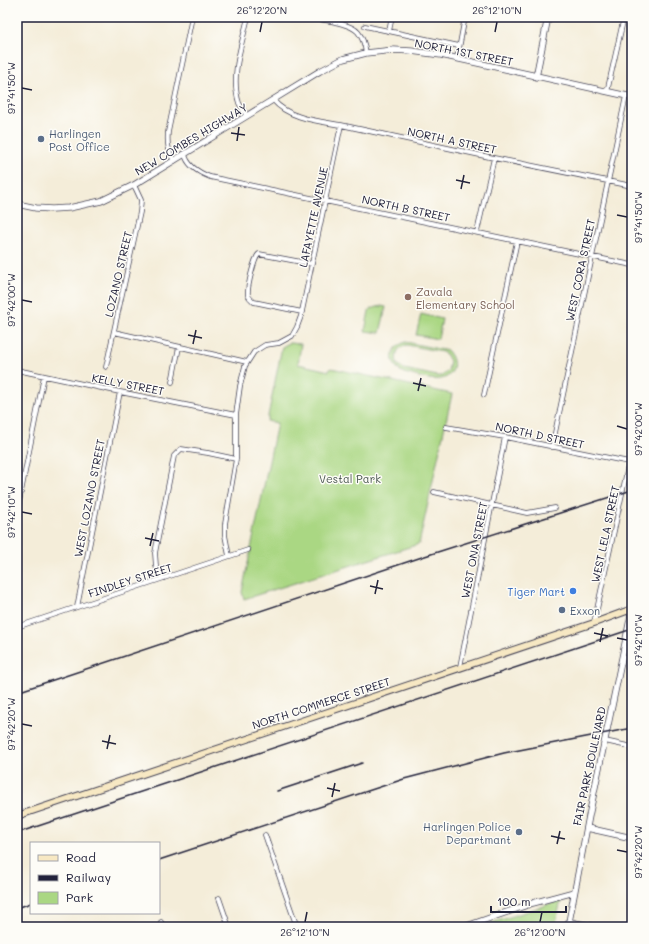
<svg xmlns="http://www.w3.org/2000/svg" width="649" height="944" viewBox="0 0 649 944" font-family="Mali,sans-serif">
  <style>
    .green { fill: #aad783; stroke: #667c5f; fill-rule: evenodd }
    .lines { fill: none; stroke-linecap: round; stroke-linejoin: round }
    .minor-casing { stroke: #424053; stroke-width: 5.5 }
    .tertiary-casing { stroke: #424053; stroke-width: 7 }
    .secondary-casing { stroke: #424053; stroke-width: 8 }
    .minor { stroke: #fff; stroke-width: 4 }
    .tertiary { stroke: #fff; stroke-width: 5.5 }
    .secondary { stroke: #f7e8c3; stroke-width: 6 }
    .rail { stroke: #22223b; stroke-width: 1.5 }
    .ticks { fill: none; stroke: #22223b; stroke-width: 1.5 }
    .service-dot { fill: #5c6f8a; stroke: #fdfcf7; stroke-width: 1.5 }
    .education-dot { fill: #8d6e63; stroke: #fdfcf7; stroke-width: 1.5 }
    .shop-dot { fill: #3f7fe0; stroke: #fdfcf7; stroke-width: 1.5 }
    .labels { text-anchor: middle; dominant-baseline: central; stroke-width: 3; stroke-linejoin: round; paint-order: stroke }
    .street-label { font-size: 11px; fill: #22223b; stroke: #fdfcf7 }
    .service-label { font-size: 11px; fill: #4e5e75; stroke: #fdfcf7; text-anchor: start }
    .education-label { font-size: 11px; fill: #785e54; stroke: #fdfcf7; text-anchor: start }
    .park-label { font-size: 11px; fill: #4b5851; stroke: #fdfcf7 }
    .shop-label { font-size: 11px; fill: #366cbe; stroke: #fdfcf7; text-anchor: end }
    .neatline { fill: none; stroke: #22223b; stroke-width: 1.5 }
    .ticks-label { font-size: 10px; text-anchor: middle; fill: #22223b }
  </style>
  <rect width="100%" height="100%" fill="#fdfcf7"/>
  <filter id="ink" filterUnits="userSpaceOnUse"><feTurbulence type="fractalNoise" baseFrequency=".025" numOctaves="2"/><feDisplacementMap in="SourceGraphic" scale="8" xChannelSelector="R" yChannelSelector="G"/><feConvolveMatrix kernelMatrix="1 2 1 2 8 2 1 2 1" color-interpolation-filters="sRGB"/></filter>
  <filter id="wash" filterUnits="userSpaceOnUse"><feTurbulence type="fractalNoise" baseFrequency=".012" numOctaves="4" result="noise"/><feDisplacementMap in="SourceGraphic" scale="16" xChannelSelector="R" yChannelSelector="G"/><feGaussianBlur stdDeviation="0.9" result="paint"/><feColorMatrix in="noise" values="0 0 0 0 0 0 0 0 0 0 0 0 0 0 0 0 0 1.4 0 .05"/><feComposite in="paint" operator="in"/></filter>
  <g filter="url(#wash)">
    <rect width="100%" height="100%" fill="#f4edd9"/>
    <path class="green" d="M381,306L386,307L380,333L365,331L369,311L370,309Z
      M421,314L442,319L438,339L416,335Z
      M406,342L448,351C452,356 455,362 453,369C446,388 418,376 404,373C388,365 389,347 406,342ZM407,345L442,352L446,354L450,361L448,371L442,376H437L404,369L397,364C395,354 397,347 407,345Z
      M289,343L301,344L298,364L329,371L331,368L452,394L419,544L244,599L242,592L277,423L267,421L282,347Z
      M561,900L555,927H480Z"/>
  </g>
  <g filter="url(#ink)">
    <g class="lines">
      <defs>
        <path id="minor" d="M307,17C320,20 349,22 358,32C363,38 365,46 366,53
          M365,26L459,46
          M389,31L392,17
          M457,59L465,17
          M607,92L624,17
          M273,100C289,119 318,121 341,125L494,158L632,186
          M247,116C244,112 241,107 239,103C230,76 242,44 248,17
          M185,154C187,166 200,173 210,177L632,265
          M174,161C168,151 167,143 168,132L192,17
          M477,232L494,158
          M302,312L254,302C252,300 249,298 248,295C247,288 254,258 259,254L312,264
          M114,332L247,362
          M106,367L140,212L141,200L134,185
          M17,370L120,392L236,415
          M172,382L179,347
          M484,395L517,241
          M446,427L505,437L629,462
          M552,447L626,96
          M434,492L527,513L555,508
          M17,512L44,376
          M229,556L225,535V524L236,459V415L240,386L245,366L254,352L265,345L279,343L292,336L297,327L301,316L341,125
          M164,578L159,575L156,566L155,553L174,456L181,449L208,453L236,459
          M77,607L120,392
          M594,623L632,448
          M17,627L248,550
          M460,667L505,437
          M605,741L632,747
          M265,835L297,927
          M219,898L229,927
          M569,921L599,927
          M161,922L163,927"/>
        <path id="tertiary" d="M536,77L548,17
          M17,204L36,208L52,209L69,208L101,201L134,185L320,71L343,59L366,53L394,50L411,51L441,55L632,97
          M587,828L632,838
          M464,927L533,903L574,892
          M568,927L589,816L632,610"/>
        <path id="secondary" d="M17,816L594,623L632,609"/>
      </defs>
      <use href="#minor" class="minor-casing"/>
      <use href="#tertiary" class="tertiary-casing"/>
      <use href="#secondary" class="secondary-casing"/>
      <use href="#minor" class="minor"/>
      <use href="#tertiary" class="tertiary"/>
      <use href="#secondary" class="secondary"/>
      <path class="rail" d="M17,692L425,556L632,490
        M277,791L362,763
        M17,833L632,629
        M159,860L404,779L504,753L632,728
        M17,908L31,903"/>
    </g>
  </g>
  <path class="ticks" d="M260,32L262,22M495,32L497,22M22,88L32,90M231,133L245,135M237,141L239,127M456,180L470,183M461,189L464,175M617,215L627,217M22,300L32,302M188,335L202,338M193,344L196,330M413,383L426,386M418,391L421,378M617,426L627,429M22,512L32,514M145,538L159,541M150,546L153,533M370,586L383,589M375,594L378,580M594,633L608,636M617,638L627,640M600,642L603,628M22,724L32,726M102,741L116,744M107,749L110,735M327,788L340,791M332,797L335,783M551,836L565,839M557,844L560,831M617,850L627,852M305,922L307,912M540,922L542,912"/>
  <g class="service-dot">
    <circle cx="41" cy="139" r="4"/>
    <circle cx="562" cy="610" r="4"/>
    <circle cx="519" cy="832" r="4"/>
  </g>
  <circle class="education-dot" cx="408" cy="297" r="4"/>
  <circle class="shop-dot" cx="573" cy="591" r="4"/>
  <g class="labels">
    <g class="street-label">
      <text transform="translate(464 52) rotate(11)">NORTH 1ST STREET</text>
      <text transform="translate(191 139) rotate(-31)">NEW COMBES HIGHWAY</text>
      <text transform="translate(452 140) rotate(12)">NORTH A STREET</text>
      <text transform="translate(406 208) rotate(12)">NORTH B STREET</text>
      <text transform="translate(313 217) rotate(-78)">LAFAYETTE AVENUE</text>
      <text transform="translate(580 270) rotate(-78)">WEST CORA STREET</text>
      <text transform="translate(118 274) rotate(-77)">LOZANO STREET</text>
      <text transform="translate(128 384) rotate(11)">KELLY STREET</text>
      <text transform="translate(540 435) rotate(12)">NORTH D STREET</text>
      <text transform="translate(89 498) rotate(-79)">WEST LOZANO STREET</text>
      <text transform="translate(605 534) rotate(-78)">WEST LELA STREET</text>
      <text transform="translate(474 550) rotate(-79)">WEST ONA STREET</text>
      <text transform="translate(130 580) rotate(-18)">FINDLEY STREET</text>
      <text transform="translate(321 703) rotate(-18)">NORTH COMMERCE STREET</text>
      <text transform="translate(589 766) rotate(-78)">FAIR PARK BOULEVARD</text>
    </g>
    <g class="service-label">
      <text x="49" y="133">Harlingen<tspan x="49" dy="13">Post Office</tspan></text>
      <text x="570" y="610">Exxon</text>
      <text x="511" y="826" text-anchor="end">Harlingen Police<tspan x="511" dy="13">Departmant</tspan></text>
    </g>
    <g class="education-label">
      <text x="416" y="291">Zavala<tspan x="416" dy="13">Elementary School</tspan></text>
    </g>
    <g class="park-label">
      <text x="350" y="478">Vestal Park</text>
    </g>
    <g class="shop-label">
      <text x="565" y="591">Tiger Mart</text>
    </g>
  </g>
  <rect width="649" height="944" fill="none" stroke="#fdfcf7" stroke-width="44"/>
  <rect x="30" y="842" width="130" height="72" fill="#fdfcf7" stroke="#a5a5ac"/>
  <rect x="38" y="855" width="20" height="6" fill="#f7e8c3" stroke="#a5a5ac"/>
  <text x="66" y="862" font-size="12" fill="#22223b">Road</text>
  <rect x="38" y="875" width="20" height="6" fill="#22223b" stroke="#a5a5ac"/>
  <text x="66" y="882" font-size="12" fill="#22223b">Railway</text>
  <rect x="38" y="892" width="20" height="12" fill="#aad783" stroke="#a5a5ac"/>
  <text x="66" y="902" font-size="12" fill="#22223b">Park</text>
  <path d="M491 906v6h75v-6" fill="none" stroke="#22223b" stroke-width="2"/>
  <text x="497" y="906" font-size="12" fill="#22223b" stroke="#fdfcf7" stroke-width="3" paint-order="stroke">100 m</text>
  <rect x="22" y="22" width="605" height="900" class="neatline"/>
  <g class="ticks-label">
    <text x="262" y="14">26°12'20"N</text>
    <text x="497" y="14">26°12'10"N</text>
    <text transform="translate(11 88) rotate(-90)" y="4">97°41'50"W</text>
    <text transform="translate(638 217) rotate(-90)" y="4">97°41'50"W</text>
    <text transform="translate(11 300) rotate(-90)" y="4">97°42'00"W</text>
    <text transform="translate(638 429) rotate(-90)" y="4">97°42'00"W</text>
    <text transform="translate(11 512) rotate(-90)" y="4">97°42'10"W</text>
    <text transform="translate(638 640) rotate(-90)" y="4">97°42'10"W</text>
    <text transform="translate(11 724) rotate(-90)" y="4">97°42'20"W</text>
    <text transform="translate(638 852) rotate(-90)" y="4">97°42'20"W</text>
    <text x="305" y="936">26°12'10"N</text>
    <text x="540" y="936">26°12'00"N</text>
  </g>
</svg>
